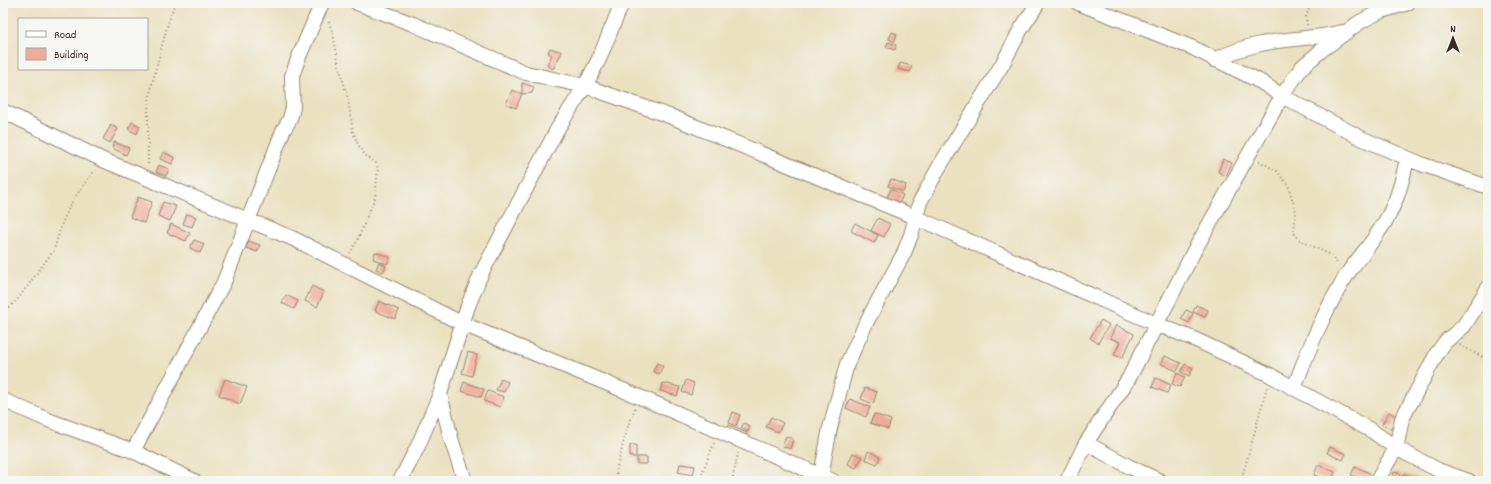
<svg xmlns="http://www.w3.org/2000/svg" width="1491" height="484" viewBox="0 0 1491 484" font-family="Dekko,sans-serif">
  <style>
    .building { fill: #efac9a }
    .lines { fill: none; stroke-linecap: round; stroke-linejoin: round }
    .minor-casing { stroke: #92866f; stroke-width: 16 }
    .path { stroke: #92866f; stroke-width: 2; stroke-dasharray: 1 3; stroke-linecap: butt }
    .minor { stroke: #fff; stroke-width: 14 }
  </style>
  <rect width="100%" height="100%" fill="#f6f6f2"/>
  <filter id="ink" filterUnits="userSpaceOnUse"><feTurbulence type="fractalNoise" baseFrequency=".025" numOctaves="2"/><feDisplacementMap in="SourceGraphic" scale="8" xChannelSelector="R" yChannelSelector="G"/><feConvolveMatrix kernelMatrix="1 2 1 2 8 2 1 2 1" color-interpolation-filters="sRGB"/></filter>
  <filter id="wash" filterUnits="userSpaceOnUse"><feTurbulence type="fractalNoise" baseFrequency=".012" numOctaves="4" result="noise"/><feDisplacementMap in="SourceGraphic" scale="16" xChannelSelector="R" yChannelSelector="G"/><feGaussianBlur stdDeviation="0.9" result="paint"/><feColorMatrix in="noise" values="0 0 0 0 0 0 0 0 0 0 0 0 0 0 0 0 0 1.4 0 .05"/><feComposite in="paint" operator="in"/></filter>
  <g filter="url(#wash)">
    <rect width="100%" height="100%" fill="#eae1c0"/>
    <g id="blocks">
      <path class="building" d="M892,32L897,34L894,42L889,39Z
        M888,42L896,45L895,50L886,47Z
        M550,48L562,52L553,69L547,65L552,55L548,53Z
        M900,63L912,66L910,72L898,69Z
        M522,83L534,87L532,93L522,94Z
        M512,90L522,94L516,108L506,104Z
        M132,122L140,126L137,134L128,129Z
        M111,125L118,129L110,143L103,139Z
        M114,142L129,148L126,155L112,148Z
        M163,152L175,158L172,164L160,159Z
        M1223,159L1232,163L1226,176L1218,172Z
        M159,165L169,169L166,176L156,172Z
        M891,179L906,185L903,192L888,186Z
        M891,189L903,195L898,206L886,200Z
        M138,197L152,202L144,223L130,217Z
        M163,202L176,206L170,221L158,216Z
        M187,214L196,217L192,227L183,224Z
        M878,218L890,224L884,237L871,231Z
        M855,223L878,235L874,243L851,231Z
        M171,224L190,233L186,241L167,233Z
        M194,240L204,244L200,253L190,248Z
        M249,241L260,245L257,252L246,248Z
        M375,252L390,257L387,264L373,259Z
        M379,262L386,266L383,272L376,269Z
        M312,286L324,292L317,307L305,301Z
        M286,295L298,301L294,309L282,303Z
        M379,301L399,310L395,319L375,311Z
        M1196,305L1208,310L1205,317L1193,312Z
        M1186,310L1193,313L1189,323L1181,319Z
        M1101,320L1109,325L1098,343L1090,338Z
        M1116,325L1134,334L1122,358L1114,355L1120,342L1110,338Z
        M468,352L477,355L472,376L462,373Z
        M1165,356L1181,363L1177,371L1161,364Z
        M657,363L663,366L659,374L653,371Z
        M1185,364L1193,368L1189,376L1181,372Z
        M1177,373L1185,377L1180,387L1172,384Z
        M1156,378L1171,385L1167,393L1152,387Z
        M225,379L247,387L240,404L219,395Z
        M501,379L508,382L504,392L496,390Z
        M686,380L694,383L691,395L682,392Z
        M464,382L484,389L481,397L461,391Z
        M663,383L680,387L677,396L660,391Z
        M865,388L877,392L873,404L861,399Z
        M488,391L504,397L500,407L484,401Z
        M850,399L870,407L866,417L846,408Z
        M733,412L740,415L736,426L729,423Z
        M1389,412L1398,418L1391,429L1382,424Z
        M874,414L891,420L888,429L870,423Z
        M771,417L783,423L778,432L766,427Z
        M744,423L750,426L748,432L741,428Z
        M729,425L747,433L744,440L726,432Z
        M786,436L793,439L790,449L782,446Z
        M630,445H636V457H630Z
        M1330,447L1346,454L1343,460L1327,453Z
        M868,451L880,457L877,464L865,459Z
        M853,453L862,457L856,468L848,464Z
        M637,457H647V464H637Z
        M680,464L695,466L693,475L678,472Z
        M1318,465L1335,472L1331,481H1328L1314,475Z
        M1355,467L1370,473L1366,481L1351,475Z
        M1394,472L1401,474L1399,481H1391Z
        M1403,474L1422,479L1421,481H1402Z"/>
    </g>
  </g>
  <g filter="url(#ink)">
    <use href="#blocks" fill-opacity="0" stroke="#92866f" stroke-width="1"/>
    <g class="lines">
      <defs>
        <path id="minor" d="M357,3L413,24L526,73L585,86L672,117L915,217L1156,324L1194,339L1270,375L1372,431L1396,448L1438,470L1469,481
          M1078,3L1193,48L1261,82L1282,96L1361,138L1421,164L1488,187
          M1214,60C1229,53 1245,47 1261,44C1288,38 1315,39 1342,32
          M3,111L103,160L294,239L463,324L647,400L833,481
          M1294,388C1309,348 1325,309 1348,273C1358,258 1370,246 1379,231C1395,209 1402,184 1407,158
          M3,400L48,420L133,451L194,481
          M1086,443L1130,467L1160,481
          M133,451L224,282L283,131L290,119L293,107L292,76L298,59L322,3
          M400,481L418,446L440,394
          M465,481L452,442L440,394L468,306L481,274L558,128L585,86L599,59L622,3
          M820,481L830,428L847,364L866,323L904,253L911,235L920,202L939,167L1003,63L1021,29L1038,3
          M1067,481L1086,443L1129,378L1194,251L1282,96L1302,67L1323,49L1360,22L1381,11L1408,3
          M1377,481L1396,448L1402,419L1437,353L1446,341L1463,327L1467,321L1488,288"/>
      </defs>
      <use href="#minor" class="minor-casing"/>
      <path class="path" d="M329,22L333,34L339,66L348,99L353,132L358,144L365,155L376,163L378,168L375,198L357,241L350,253
        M1307,25L1306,17L1311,3
        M1259,161L1277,171L1288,185L1296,212L1294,230L1295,235L1300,240L1331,255L1338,265
        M148,164V108L152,84L168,23L175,3
        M3,313L18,299L54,250L62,223L73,200L95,170
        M1460,345L1488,360
        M619,481L616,477V471L629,422L635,408
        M699,481L714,443
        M732,481L738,453
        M1241,481L1267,387"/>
      <use href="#minor" class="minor"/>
    </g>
  </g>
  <rect width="1491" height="484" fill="none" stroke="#f6f6f2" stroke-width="16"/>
  <rect x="18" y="18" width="130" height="52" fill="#f6f6f2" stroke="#aba49d"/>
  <rect x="26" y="31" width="20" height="6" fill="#ffffff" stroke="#aba49d"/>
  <text x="54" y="38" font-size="12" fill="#3b2a1e">Road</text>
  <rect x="26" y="48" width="20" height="12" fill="#efac9a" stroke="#aba49d"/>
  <text x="54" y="58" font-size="12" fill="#3b2a1e">Building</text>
  <g transform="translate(1453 38)" stroke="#f6f6f2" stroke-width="3" paint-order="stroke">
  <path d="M0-3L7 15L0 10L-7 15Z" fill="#3b2a1e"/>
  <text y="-6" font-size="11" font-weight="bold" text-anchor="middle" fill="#3b2a1e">N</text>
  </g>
</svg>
